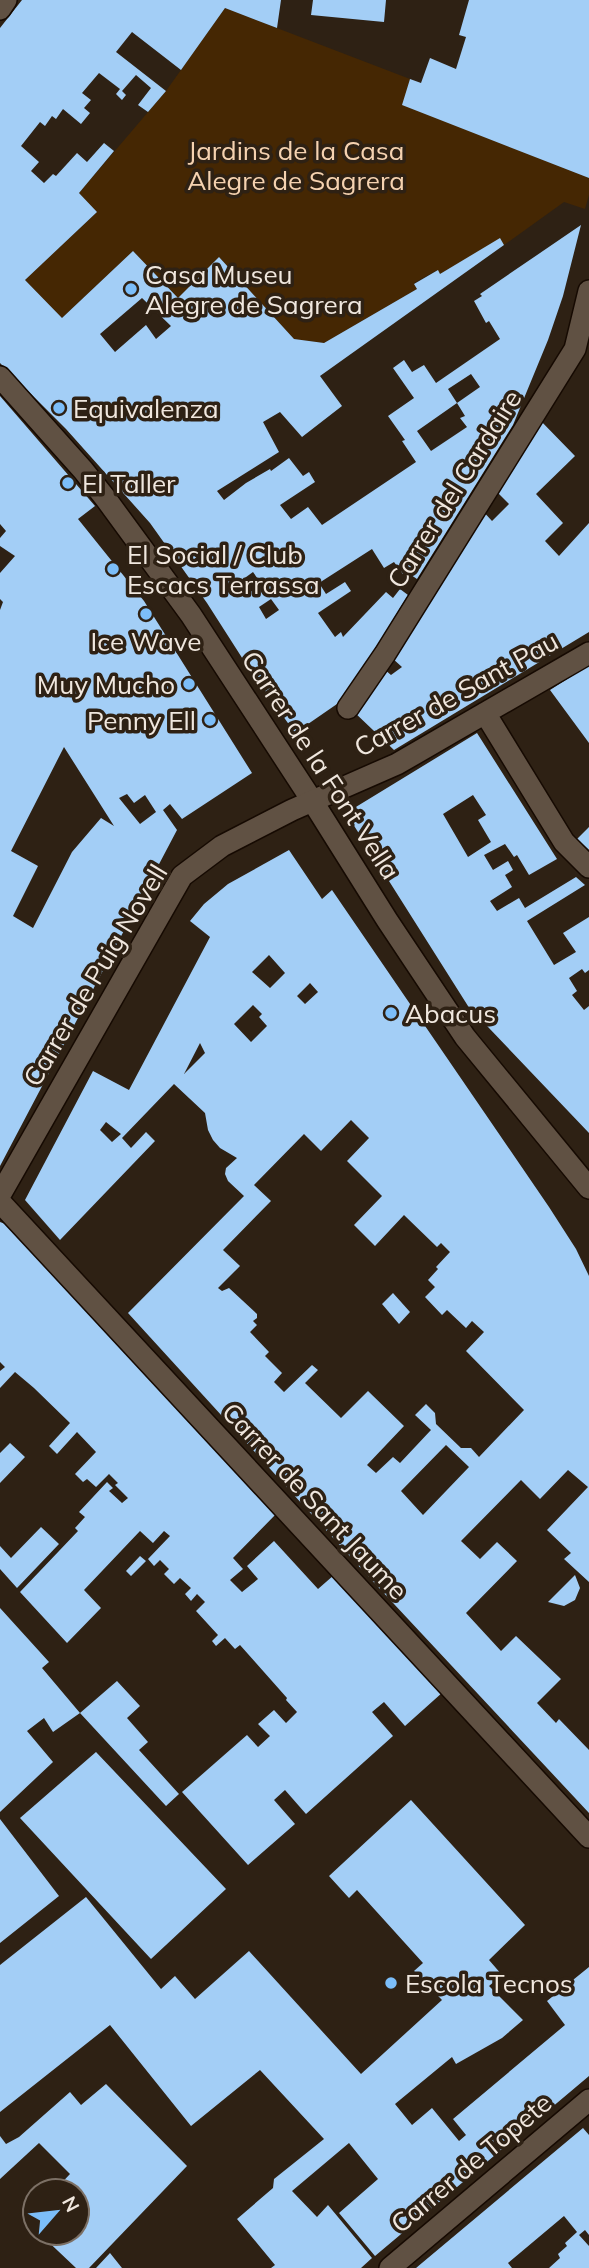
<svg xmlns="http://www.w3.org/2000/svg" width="589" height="2268" viewBox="0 0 589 2268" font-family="Mulish,sans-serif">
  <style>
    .green { fill: #452703 }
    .building { fill: #a3cef6; fill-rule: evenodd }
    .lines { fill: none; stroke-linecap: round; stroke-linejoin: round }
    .pedestrian-casing { stroke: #160a02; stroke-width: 24 }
    .minor-casing { stroke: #160a02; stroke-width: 24 }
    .pedestrian { stroke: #605143; stroke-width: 21 }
    .minor { stroke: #605143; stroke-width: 21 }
    .poi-dot { fill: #7cbef9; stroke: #2e2114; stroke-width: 2.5 }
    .labels { text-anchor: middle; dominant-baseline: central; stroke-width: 7; stroke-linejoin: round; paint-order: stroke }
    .park-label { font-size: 26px; fill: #f5d2b0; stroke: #2e2114 }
    .poi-label { font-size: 26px; fill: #f0e7de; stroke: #2e2114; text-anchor: start }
    .street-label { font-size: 26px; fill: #f0e7de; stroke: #2e2114 }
  </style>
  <rect width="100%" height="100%" fill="#2e2114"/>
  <path class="green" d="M225,8L410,79L403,105L589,178V195L585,209L564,202L504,245L500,239L440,274L437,270L414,283L417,289L324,343L294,339L219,257L178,298L133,251L62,318L25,280L97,212L79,193L166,91Z"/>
  <path class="building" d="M22,0H281L277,28L225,8L181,70L132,32L116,52L166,91L148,112L138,105L151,88L136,75L122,91L126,95L122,100L116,94L120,89L99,73L82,93L91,100L84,108L90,113L81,124L63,109L56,119L52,116L45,126L40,122L21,146L39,162L31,171L44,183L53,174L56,176L77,153L87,162L104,143L114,151L79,193L97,212L25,280L62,318L133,251L178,298L219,257L294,339L324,343L417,289L414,284L438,270L440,274L500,238L504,245L320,376L342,406L302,437L280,412L263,422L279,452L217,491L224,500L246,483L270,469L271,471L289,458L303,476L309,472L315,482L280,505L291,519L308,507L322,525L416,462L402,441L405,440L388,416L414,398L393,368L404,360L412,372L424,365L436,383L500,339L489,321L486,323L474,301L482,296L480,294L581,225L563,296L548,340L513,425L417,579L405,571L403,574L394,562L384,568L372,549L319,583L326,594L345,582L351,591L318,613L335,637L341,632L343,637L386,592L393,598L400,589L408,595L368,661L337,704L295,733L246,664L207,603L150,523L66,429L0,363V28ZM142,298L171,326L156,339L146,325L115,352L100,334ZM471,374L480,387L457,403L448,389ZM457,403L465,416L460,418L467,427L431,451L417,431ZM253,572L262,585L250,592L242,580ZM271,599L279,610L266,619L259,607Z
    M313,0H386L384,22L311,15Z
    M469,0H589V178L402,105L410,79L421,83L430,58L456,69L466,37L459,35Z
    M0,396L95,506L78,519L144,601L252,773L182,819L170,804L163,810L177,830L0,1166V610L3,602L0,599V573L15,556L0,546V538L6,531L0,524ZM64,747L114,826L101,818L72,852L33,928L13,916L38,866L11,851ZM127,794L134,803L145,795L156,812L140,824L119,798Z
    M538,418L575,456L536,494L563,523L545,541L559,556L589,523V632L394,750L353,711L481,509L492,521L509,504L493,488ZM392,658L402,667L391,675L384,669Z
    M589,665V743L550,690Z
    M477,733L557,859L529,875L517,855L514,857L505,844L484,855L493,870L508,861L513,870L505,875L512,887L490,901L497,911L519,898L525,908L576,877L585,885L527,921L554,965L576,952L563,933L589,917V970L585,973L582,969L569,978L577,991L572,995L584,1010L589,1006V1133L468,1006L346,813ZM473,795L486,815L478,820L491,842L468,857L443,814Z
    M589,827V850L577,839Z
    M289,850L322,899L332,890L549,1207L576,1249L589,1276V1582L564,1559L571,1553L547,1530L588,1487L568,1470L540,1499L521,1480L461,1541L480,1559L497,1542L517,1561L466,1613L501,1651L516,1636L561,1679L537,1703L556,1723L559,1719L589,1750V1813L366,1574L128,1313L244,1196L228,1181L225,1174L226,1168L237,1158L220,1148L213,1140L208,1130L205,1113L174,1084L122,1138L131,1148L146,1132L155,1141L60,1240L25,1200L93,1071L129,1090L210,937L190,921L204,904L228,884ZM269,955L285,973L270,988L252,972ZM310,983L318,992L305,1004L297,996ZM253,1005L262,1014L259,1017L267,1026L251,1042L234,1024ZM200,1043L205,1053L184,1074ZM351,1120L369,1138L347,1161L382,1196L354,1225L375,1246L404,1215L437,1247L441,1243L450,1252L436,1267L438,1269L428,1280L435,1287L425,1297L442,1315L447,1310L466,1328L472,1321L484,1332L466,1351L524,1410L479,1457L471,1448H461L436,1424L435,1413L426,1404L415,1415L431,1430L400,1463L393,1457L376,1473L367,1465L404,1426L368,1391L341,1418L305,1383L318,1370L312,1365L284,1392L274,1382L282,1373L265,1356L269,1352L250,1332L257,1325L253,1321L257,1318V1314L229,1288L222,1291L218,1288L240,1266L223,1250L271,1201L254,1185L304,1134L321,1151ZM106,1122L121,1134L112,1142L100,1130ZM446,1445L469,1467L423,1515L401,1491Z
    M0,1222L8,1225L277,1513L233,1558L243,1569L230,1580L242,1592L258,1579L247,1566L274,1541L318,1589L334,1575L443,1692L405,1726L384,1702L372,1712L393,1736L306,1814L285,1790L274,1800L295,1824L248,1865L182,1792L247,1735L258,1747L270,1736L258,1724L274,1710L286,1723L297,1712L286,1700L287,1698L240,1645L235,1649L225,1638L216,1646L212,1641L218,1635L196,1611L205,1602L197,1594L191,1601L185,1594L191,1588L180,1578L174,1584L164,1574L169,1569L160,1560L154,1566L148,1559L170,1536L164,1531L153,1543L140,1531L84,1590L101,1608L67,1643L20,1592L78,1531L75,1528L85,1517L79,1512L107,1482L113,1488L109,1491L122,1503L128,1498L115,1485L118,1483L109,1474L96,1487L87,1479L83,1482L75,1474L96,1452L77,1432L57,1454L49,1446L70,1423L34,1388L15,1372L0,1388V1371L5,1367L0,1362Z
    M393,1293L410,1312L399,1324L382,1304Z
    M10,1443L25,1457L0,1483V1453Z
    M41,1527L59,1544L17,1588L0,1569V1546L11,1558Z
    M140,1556L146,1561L131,1576L126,1571Z
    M575,1575L580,1588L575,1600L564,1606L548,1602Z
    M0,1608L49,1662L42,1668L80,1713L53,1732L44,1718L27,1731L53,1762L0,1812Z
    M117,1681L140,1706L127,1718L148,1742L139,1750L179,1794L166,1806L80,1713Z
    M96,1752L226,1889L151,1959L20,1818Z
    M411,1800L525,1925L489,1960L502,1975L489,1986L523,2020L502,2038L456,2064L452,2057L395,2104L412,2125L432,2108L459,2141L466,2135L453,2119L565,2025L547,2001L589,1967V2076L375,2256L339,2213L378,2179L349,2143L292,2191L317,2217L328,2205L372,2258L361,2268H271L275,2265L237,2219L273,2188L274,2179L324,2139L260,2070L191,2126L110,2025L0,2112V1965L86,1897L161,1989L175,1976L195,1999L249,1951L361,2074L442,2000L414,1971L423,1963L357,1890L349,1898L329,1876Z
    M0,1819L59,1896L0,1943Z
    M106,2084L187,2166L89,2268H76L39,2233H77V2191H54L70,2174L39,2143L0,2179V2136L6,2144L19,2137L70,2092L81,2105Z
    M583,2128L589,2135V2235L585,2230L579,2235L589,2246V2268H549L560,2258L558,2254L567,2246L565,2243L577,2232L564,2216L508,2263L512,2268H416Z
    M110,2253L122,2268H96Z"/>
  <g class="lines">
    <defs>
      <path id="pedestrian" d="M0,9L6,0
        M0,377L83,470L106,499L191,615L313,802
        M348,708L385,654L575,349L589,291"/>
      <path id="minor" d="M485,713L564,842L589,867
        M313,802L387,920L465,1037L589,1188
        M0,1195L182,876L222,846L292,810L397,764L589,653
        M0,1202L589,1837
        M390,2268L589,2100"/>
    </defs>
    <use href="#pedestrian" class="pedestrian-casing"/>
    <use href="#minor" class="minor-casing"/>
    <use href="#pedestrian" class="pedestrian"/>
    <use href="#minor" class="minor"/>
  </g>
  <g class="poi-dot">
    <circle cx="131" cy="289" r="7"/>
    <circle cx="59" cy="408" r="7"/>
    <circle cx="68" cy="483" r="7"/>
    <circle cx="113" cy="569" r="7"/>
    <circle cx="146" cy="614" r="7"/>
    <circle cx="189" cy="684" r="7"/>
    <circle cx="210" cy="720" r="7"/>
    <circle cx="391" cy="1013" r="7"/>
    <circle cx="391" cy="1983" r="7"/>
  </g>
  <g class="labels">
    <g class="park-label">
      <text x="296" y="150">Jardins de la Casa<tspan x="296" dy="30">Alegre de Sagrera</tspan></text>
    </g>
    <g class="poi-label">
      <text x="145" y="274">Casa Museu<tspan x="145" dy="30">Alegre de Sagrera</tspan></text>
      <text x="73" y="408">Equivalenza</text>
      <text x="82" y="483">El Taller</text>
      <text x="127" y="554">El Social / Club<tspan x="127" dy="30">Escacs Terrassa</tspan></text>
      <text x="146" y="641" text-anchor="middle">Ice Wave</text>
      <text x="175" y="684" text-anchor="end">Muy Mucho</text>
      <text x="196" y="720" text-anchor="end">Penny Ell</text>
      <text x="405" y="1013">Abacus</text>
      <text x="405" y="1983">Escola Tecnos</text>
    </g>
    <g class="street-label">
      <text transform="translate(454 489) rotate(-58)">Carrer del Cardaire</text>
      <text transform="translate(456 694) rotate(-29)">Carrer de Sant Pau</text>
      <text transform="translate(321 765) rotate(57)">Carrer de la Font Vella</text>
      <text transform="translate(95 975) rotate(-59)">Carrer de Puig Novell</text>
      <text transform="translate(315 1501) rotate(47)">Carrer de Sant Jaume</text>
      <text transform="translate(471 2163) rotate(-40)">Carrer de Topete</text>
    </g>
  </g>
  <g transform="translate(56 2212) rotate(62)"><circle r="33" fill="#2e2114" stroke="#7c7065" stroke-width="2"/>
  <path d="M0-5L12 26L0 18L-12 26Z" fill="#7cbef9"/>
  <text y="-10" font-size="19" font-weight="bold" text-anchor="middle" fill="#f0e7de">N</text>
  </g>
</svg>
